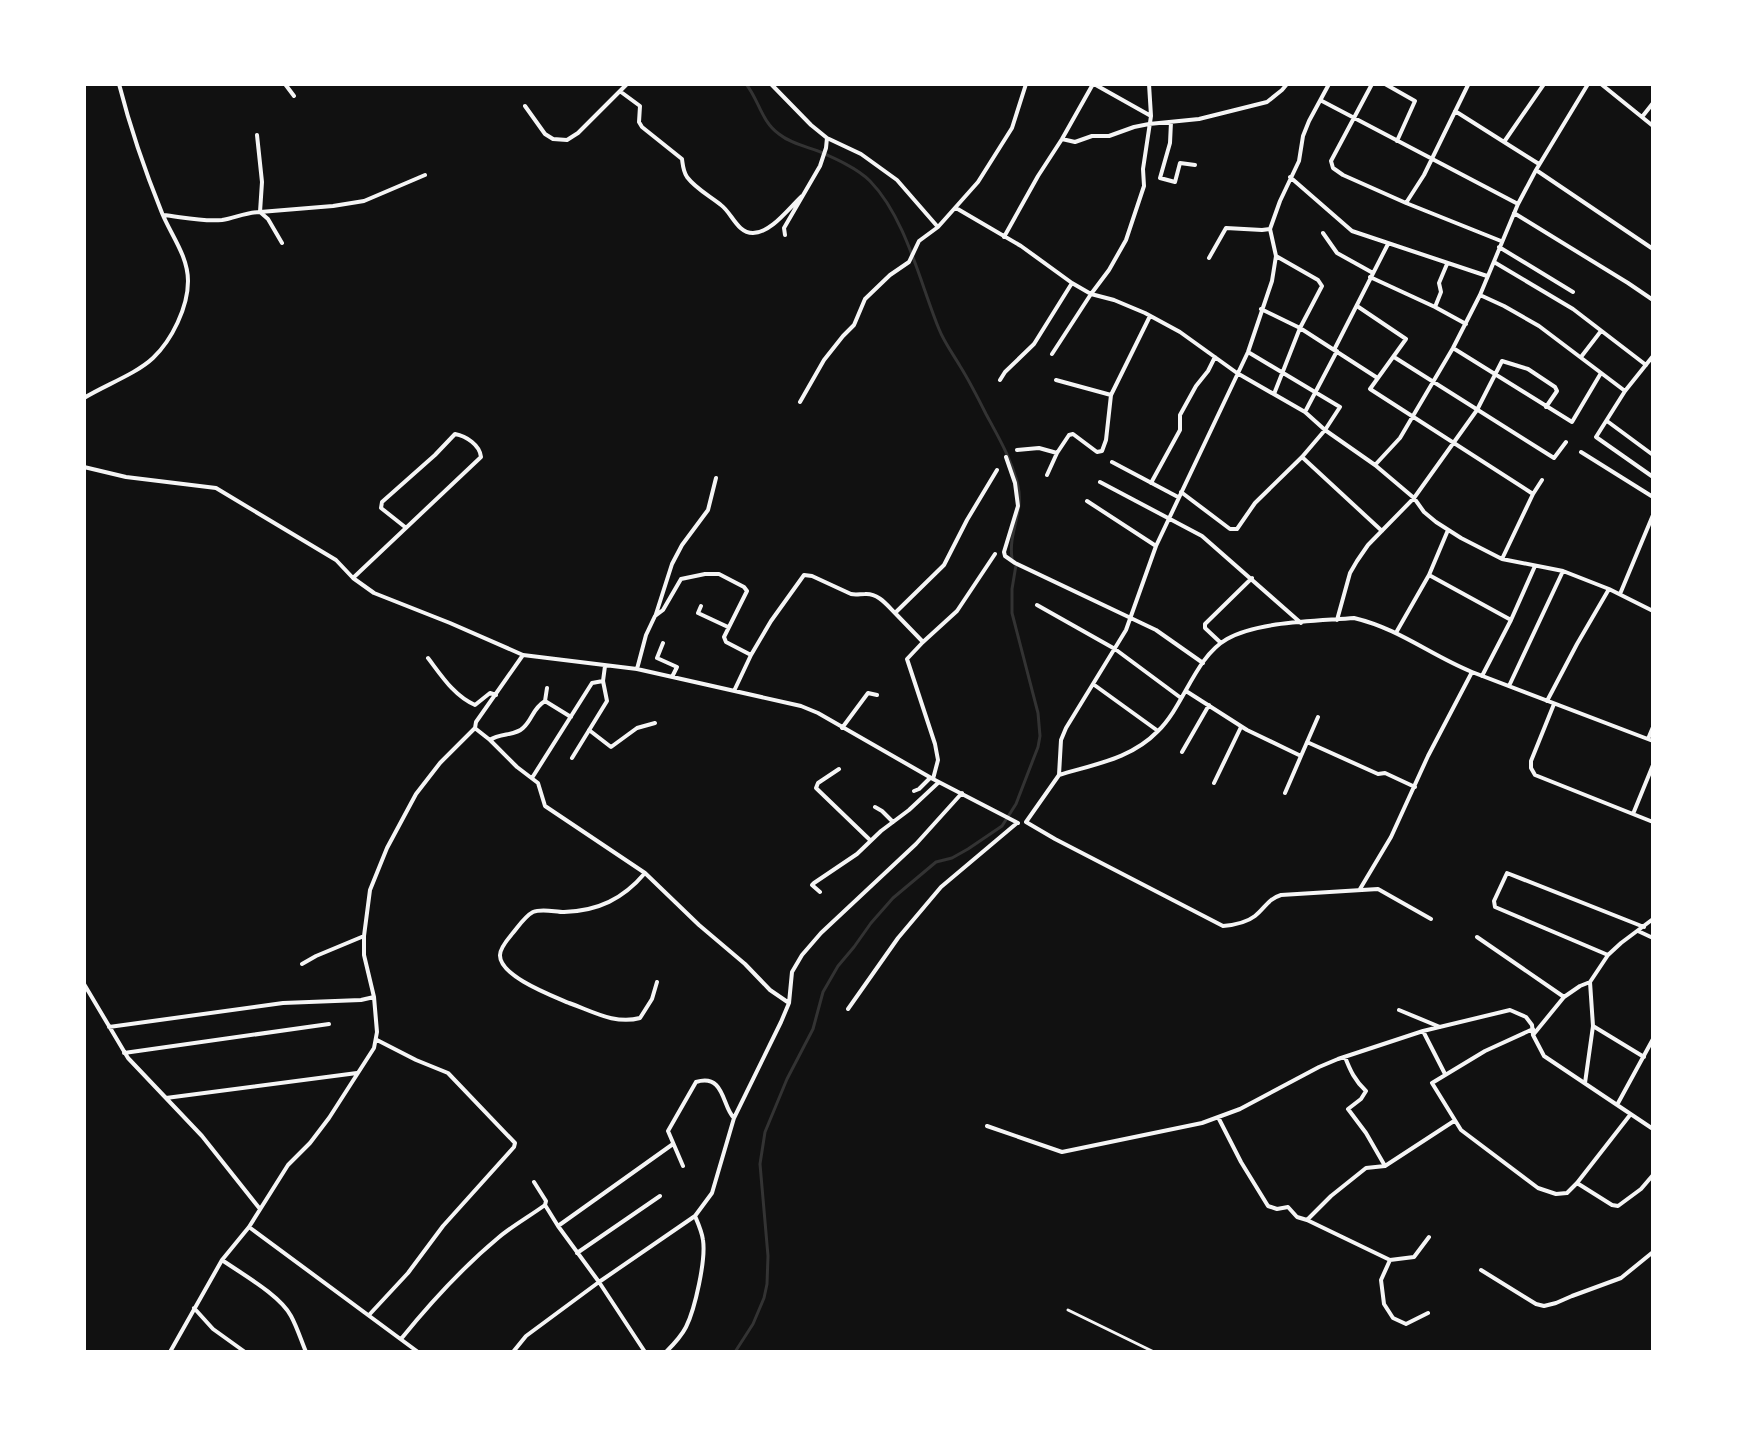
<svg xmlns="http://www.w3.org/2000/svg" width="1737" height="1436" viewBox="0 0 1737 1436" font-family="'Space Grotesk',sans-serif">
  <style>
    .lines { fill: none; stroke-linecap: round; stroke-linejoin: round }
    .stream { stroke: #333; stroke-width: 3 }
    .pedestrian { stroke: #f5f5f5; stroke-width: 3 }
    .minor { stroke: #f5f5f5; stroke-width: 4 }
  </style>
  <rect width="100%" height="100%" fill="#111"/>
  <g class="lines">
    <path class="stream" d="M746,84C759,100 761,121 779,134C790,143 804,146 818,151C834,158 857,168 870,181C906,218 920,283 939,329C944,342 953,354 960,366C970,382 978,398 986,414C999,438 1012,460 1018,486C1024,511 1008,533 1012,558
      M735,1352L753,1324L764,1298L767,1284L768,1256L760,1164L765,1132L787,1079L813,1029L823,992L838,966L854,947L871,923L893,898L936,862L952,858L968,849L1002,826L1016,804L1038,747L1040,736L1038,713L1012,613V589L1016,565"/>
    <path class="pedestrian" d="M1068,1310L1154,1352"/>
    <path class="minor" d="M285,84L294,96
      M771,84L811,125L827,138L861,154L897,180L937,226
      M1094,84L1151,116
      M1372,84L1331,161L1333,168L1343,175L1406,203
      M1385,84L1415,101L1397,141
      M1467,84L1468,85L1424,175L1406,203L1501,241
      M1601,84L1653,126
      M621,92L640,106L639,122L642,127L682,159C683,166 683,171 687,177C696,189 710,196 721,205C732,213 737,233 753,233C771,233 789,208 802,196
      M1322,101L1518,204
      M525,106L545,134L553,139L567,140L578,133L627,84
      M1455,111L1504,142L1544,84
      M1642,117L1653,103
      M1171,122L1170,143L1160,178L1175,182L1180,163L1195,165
      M1062,139L1075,142L1092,136H1109L1134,127L1149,124L1199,119L1267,102L1282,90L1287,84
      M1504,142L1539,164
      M1536,170L1653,249
      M1290,177L1352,231L1487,276
      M956,208L1021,246L1072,283L1091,294L1114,300L1145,313L1180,332L1237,373L1305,412L1325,430L1375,465L1414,498L1424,512L1436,522L1461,538L1502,559L1563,571L1609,589L1653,611
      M260,212L333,206L364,201L425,175
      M260,212L268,219L282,243
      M1514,213L1628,283L1653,300
      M163,215C182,217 202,222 222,220C235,218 246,212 260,212L262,182L257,135
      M1323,233L1337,253L1373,273
      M785,235L784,228L820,166L826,148L827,138
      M1004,237L1038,176L1062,139L1093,84
      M1499,247L1573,292
      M1209,258L1226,228L1262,230L1270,229
      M1494,262L1573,309L1646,365
      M1447,264L1439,283L1441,292L1435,307L1466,324
      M1370,277L1435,307
      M1480,295L1504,306L1539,326L1625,391
      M1357,306L1406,339L1370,389L1533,494
      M1261,309L1300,328L1376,377
      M1453,348L1572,422L1601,373
      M1334,350L1388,244
      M1052,354L1091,294L1109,270L1126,240L1144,186L1143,169L1151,116L1149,84
      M1653,356L1625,391L1596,437L1653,477
      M1394,357L1554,458L1566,442
      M1581,357L1601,331
      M1000,380L1005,372L1034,344L1072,283
      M1056,380L1111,395
      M1274,394L1300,328L1322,286L1318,280L1276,256
      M84,398C105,385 136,374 153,358C172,340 188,307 188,281C188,256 171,235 162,213C145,171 130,127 119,84
      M800,402L824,360L843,336L854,325L865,299L890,275L909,262L919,241L938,227L978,182L1012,128L1026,84
      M1305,412L1337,351
      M1607,421L1653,455
      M1017,450L1039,448L1057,453L1069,435L1073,434L1097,452L1102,451L1106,440L1111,395L1150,316
      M1581,452L1653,497
      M1006,457L1015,483L1018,506L1004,552L1005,556L1015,563L1156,630L1203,663
      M1302,457L1382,531
      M1112,462L1178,497
      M1375,465L1400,438L1453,348L1480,295L1518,204L1536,170L1588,84
      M84,467L126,477L216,488L336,560L353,578L374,593L450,623L523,655L637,669L801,706L818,713L933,779L1018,823
      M1047,475L1057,453
      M1100,482L1202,536L1301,623
      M1151,483L1180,430V415L1196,386L1208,371L1215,357
      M1181,492L1230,529H1237L1255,503L1302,457L1325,430L1340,407L1248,352
      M1087,501L1156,546
      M1502,559L1533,494L1542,480
      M1429,575L1511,620L1482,676
      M353,578L481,457C480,445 466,436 455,434L435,455L382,502L381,508L405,527
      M1620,594L1653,515
      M1037,605L1115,649L1181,698
      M701,606L698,613L728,627
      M656,614L672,564L682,545L708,510L716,478
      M1337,620L1350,573L1357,561L1368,545L1414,498L1477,410L1502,361L1528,369L1555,387L1557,391L1546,407
      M1511,620L1535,566
      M1397,631L1429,575L1448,530
      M923,642L895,613L944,565L967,520L997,470
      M663,643L657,658L677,667L672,677
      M1221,643L1205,628V624L1252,578
      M428,658C441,675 454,696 475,705L490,693L496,695
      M637,669L646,635L655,616L663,610L681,579L705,574H719L744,587L747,591L724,637L726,642L751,655
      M1093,684L1158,731
      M1509,686L1563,571
      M547,688L545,701L571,717
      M734,691L751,655L771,621L804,575L812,576L851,594C856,595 860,594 865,594C878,593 887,605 895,613
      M1186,691L1247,730L1301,756L1318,717
      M1547,701L1577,644L1609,589
      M1554,704L1531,761V768L1535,775L1653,822
      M842,728L868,693L877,695
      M476,729L490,740L517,767L538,783L545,806L645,873L699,925L745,964L770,990L789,1003
      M589,730L611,747L637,728L655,723
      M1648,739L1653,727
      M490,740C500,733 515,736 523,728C533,719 532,709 545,701
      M1307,742L1378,774L1385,773L1415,787
      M1182,752L1209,705
      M572,758L607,701L603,681
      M839,769L818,783L816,788L870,840
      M1059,775L1061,740L1066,728L1126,630L1156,546L1248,352L1272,281L1276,256L1270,229L1280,201L1299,161L1303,136L1309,121L1329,84
      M532,778L592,683L603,681L605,666
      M933,779L938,760L935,744L907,659L923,642L957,611L995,554
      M1214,783L1241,727
      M914,791L919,789L930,778
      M1285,793L1301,756
      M875,807L882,811L893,822
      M1633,814L1653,765
      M1026,822L1059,775C1095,764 1131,759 1158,731C1184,706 1195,657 1227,639C1258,621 1319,621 1354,618C1400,629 1430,655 1472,672L1653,741
      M1026,822L1055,839L1223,926C1234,925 1246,923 1255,916C1265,908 1268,899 1281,895L1378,889L1431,919
      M645,873C623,899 598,911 564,912C555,912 542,908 533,912C525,916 518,927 512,934C507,940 500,948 500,955C499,976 553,996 569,1003C592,1011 615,1025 640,1018L652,999L657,982
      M1360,889L1391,837L1428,756L1472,672
      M820,892L812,885L814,883L857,854L881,831L909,810L939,782
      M1638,931L1653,938
      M1477,937L1564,997
      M1608,955L1495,907L1494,901L1507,873L1644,927
      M302,964L316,956L364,936
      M84,984L128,1058L202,1136L260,1209
      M848,1009L898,938L941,887L1017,823
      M1399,1010L1440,1027
      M1593,1026L1644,1057
      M109,1027L283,1003L361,1000L374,997
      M1533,1029L1485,1051L1432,1083L1461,1130L1538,1188L1556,1194L1567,1193L1577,1183L1630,1115
      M1423,1031L1445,1074
      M1533,1035L1564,997L1580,986L1590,982L1608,955L1621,943L1653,919
      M124,1053L329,1024
      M1345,1057C1350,1070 1355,1081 1366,1091L1361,1099L1348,1109L1366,1133L1385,1166
      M1585,1083L1593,1026L1590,982
      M166,1098L357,1073
      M1617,1105L1653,1039
      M1218,1117L1241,1162L1268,1206L1277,1209L1288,1207L1297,1217L1307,1220
      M987,1126L1062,1152L1202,1123L1240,1109L1319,1067L1338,1059L1423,1031L1510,1010L1526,1017L1532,1025L1533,1035L1544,1056L1653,1129
      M683,1166L668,1131L696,1082C725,1073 722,1107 734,1118
      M534,1182L546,1201L545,1205L558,1226L599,1282L645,1352
      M1577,1183L1612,1205L1618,1206L1641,1189L1653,1175
      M558,1226L673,1144
      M249,1227L418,1352
      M1429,1237L1414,1257L1390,1260L1307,1220L1331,1196L1366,1168L1385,1166L1454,1121
      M577,1253L660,1196
      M222,1260C242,1274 280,1295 291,1316C297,1327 301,1340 306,1352
      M1390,1260L1381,1280L1384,1304L1393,1318L1406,1324L1428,1313
      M1481,1270L1536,1304L1544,1306L1556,1303L1572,1296L1621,1278L1653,1252
      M194,1308L213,1329L245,1352
      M369,1315L408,1273L443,1226L514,1147L515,1143L448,1073L416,1060L377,1040
      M401,1339C431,1302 462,1268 498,1238C512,1226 530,1216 545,1205
      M170,1352L222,1260L249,1227L288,1165L310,1143L329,1118L374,1048L377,1032L374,997L364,955V936L370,890L387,848L416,794L440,763L475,728L476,722L523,655
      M513,1352L526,1336L599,1282L695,1216L712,1193L734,1118L781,1022L789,1003L792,972L802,955L821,933L916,844L962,793
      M666,1352C674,1344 681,1337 686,1327C695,1309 706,1260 703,1240C702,1232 698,1223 695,1216"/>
  </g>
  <rect width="1737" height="1436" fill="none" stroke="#ffffff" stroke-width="172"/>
</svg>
